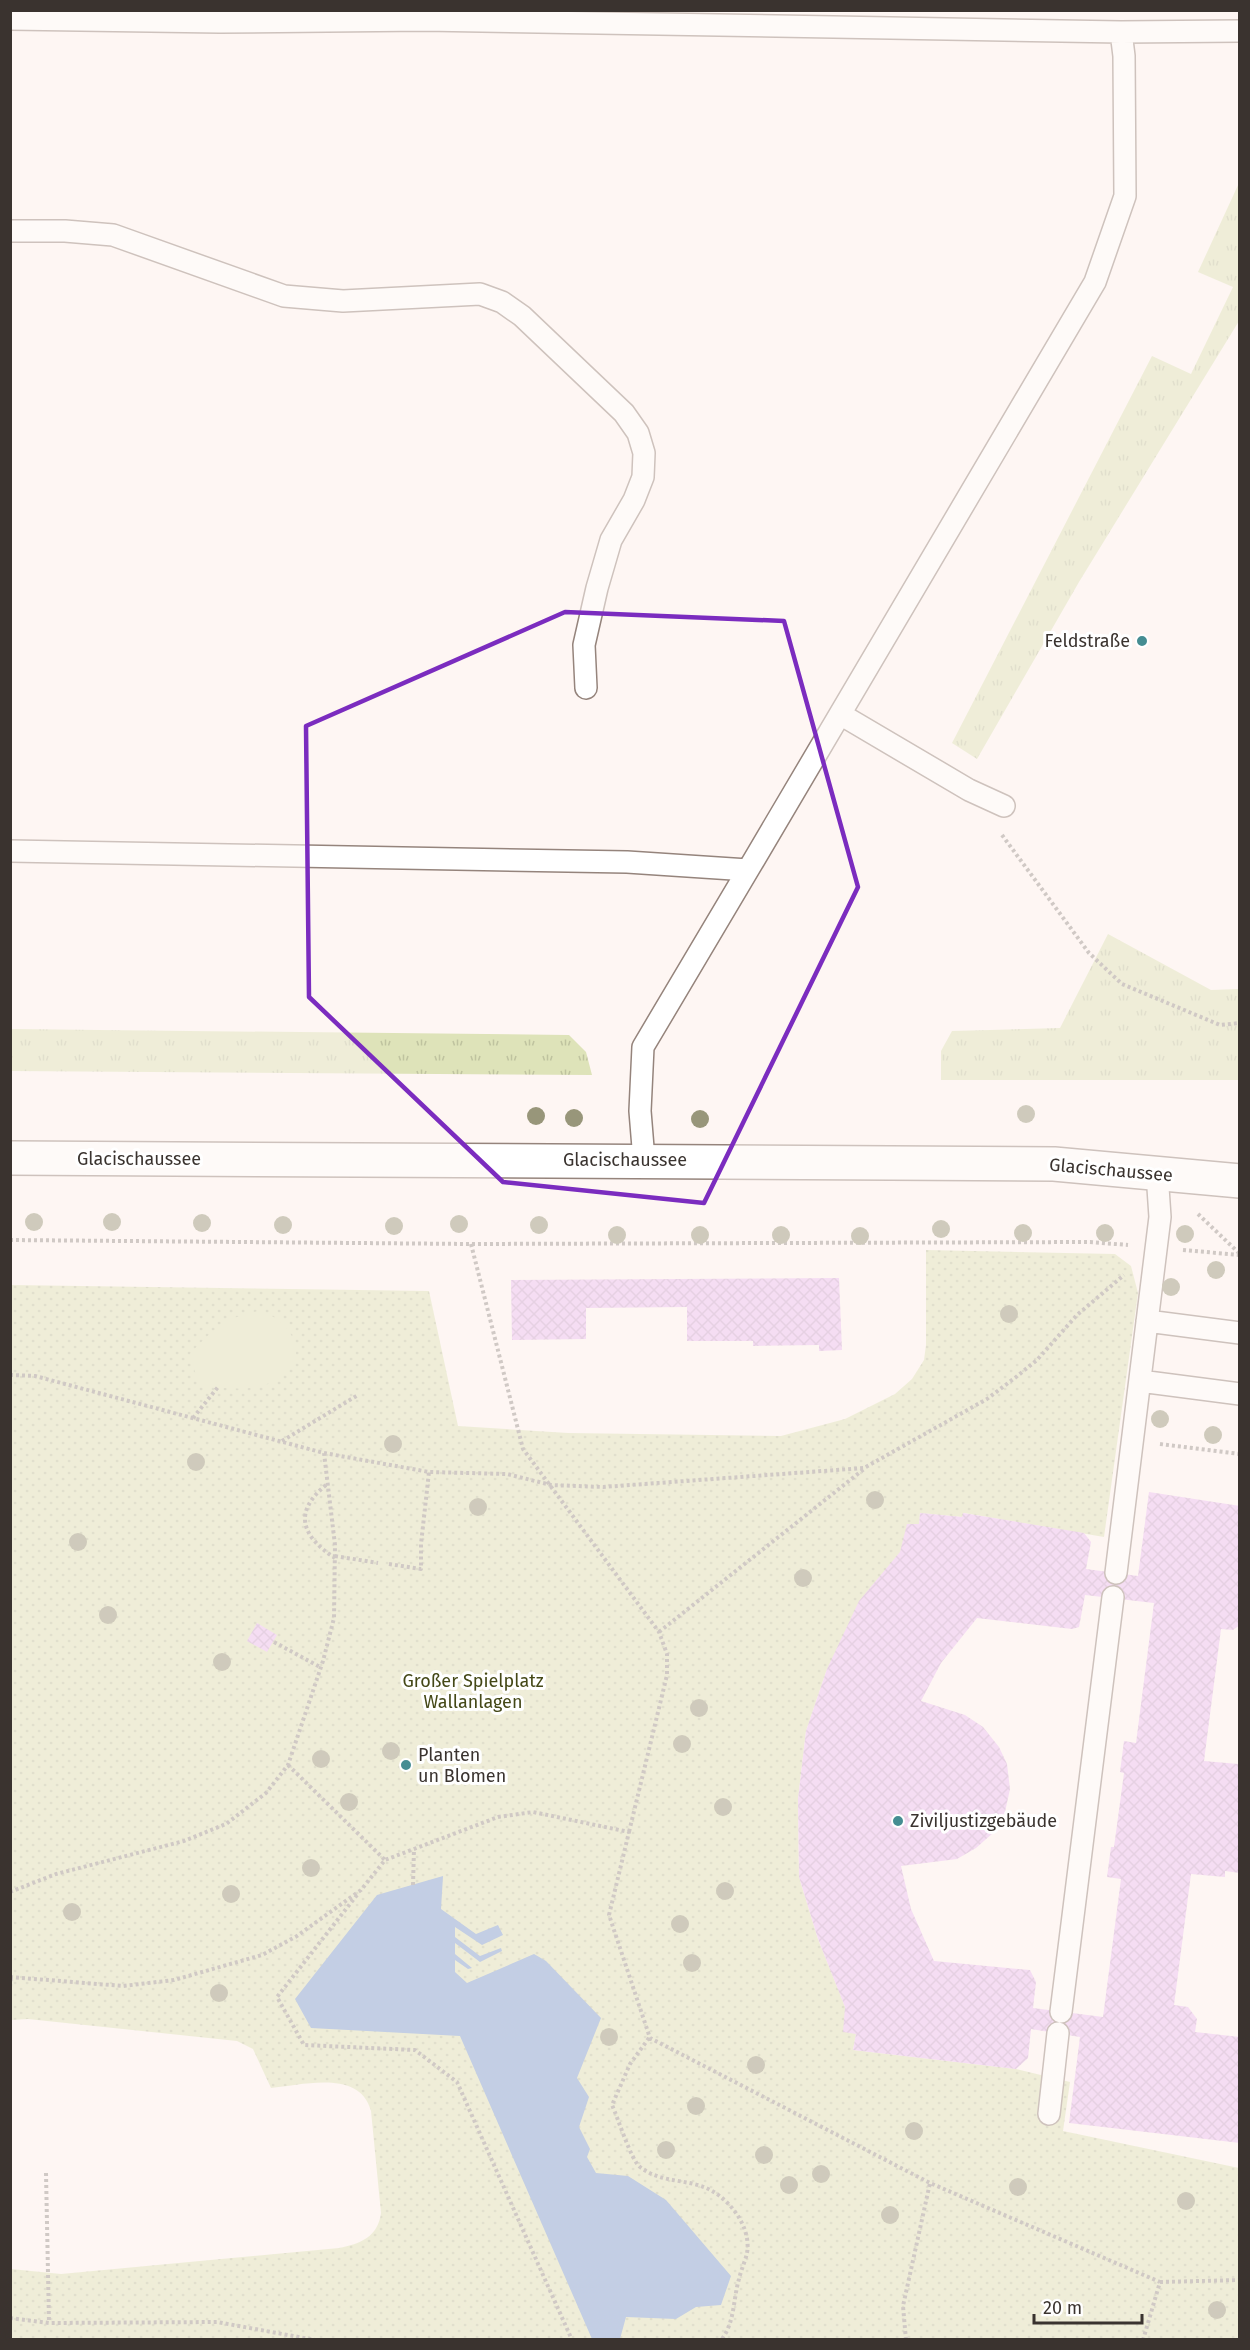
<svg xmlns="http://www.w3.org/2000/svg" width="1250" height="2350" viewBox="0 0 1250 2350" font-family="'Fira Sans',sans-serif">
  <style>
    .grass { fill: url(#grass-tufts) }
    .park { fill: url(#park-dots) }
    .pitch { fill: #dee3b9 }
    .water { fill: #7c9dd2 }
    .building { fill: url(#building-cross-hatch); fill-rule: evenodd }
    .lines { fill: none; stroke-linecap: round; stroke-linejoin: round }
    .service-casing { stroke: #95847c; stroke-width: 24 }
    .tertiary-casing { stroke: #95847c; stroke-width: 36 }
    .path { stroke: #9a928f; stroke-width: 4; stroke-dasharray: 3 3; stroke-linecap: butt }
    .service { stroke: #fff; stroke-width: 21 }
    .tertiary { stroke: #fff; stroke-width: 33 }
    .tree { fill: #98967a }
    .marked { fill: none; stroke: #7b2cbf; stroke-width: 4.5; stroke-linejoin: round }
    .poi-dot { fill: #458d92; stroke: #fff; stroke-width: 2 }
    .labels { text-anchor: middle; dominant-baseline: central; stroke-width: 6; stroke-linejoin: round; paint-order: stroke }
    .poi-label { font-size: 18px; fill: #3a332f; stroke: #fff; text-anchor: start }
    .street-label { font-size: 18px; fill: #3a332f; stroke: #fff }
    .park-label { font-size: 18px; fill: #444817; stroke: #fff }
  </style>
  <defs>
    <pattern id="grass-tufts" width="24" height="20" patternUnits="userSpaceOnUse" patternTransform="scale(1.5)"><rect width="24" height="20" fill="#dee3b9"/><path d="M3 7l-1-3M5 7V3M7 7l1-3M15 17l-1-3M17 17v-4M19 17l1-3" fill="none" stroke="#bfc39f"/></pattern>
    <pattern id="park-dots" width="8" height="8" patternUnits="userSpaceOnUse" patternTransform="scale(1.5)"><rect width="8" height="8" fill="#dee3b9"/><path d="M2 2h.1M6 6h.1" fill="none" stroke="#bfc39f" stroke-width="1.8" stroke-linecap="round"/></pattern>
    <pattern id="building-cross-hatch" width="8" height="8" patternUnits="userSpaceOnUse" patternTransform="scale(1.5)"><rect width="8" height="8" fill="#ecbef3"/><path d="M0 0l8 8M0 8l8-8" fill="none" stroke="#cba4d1"/></pattern>
  </defs>
  <rect width="100%" height="100%" fill="#fef6f3"/>
  <path class="grass" d="M1239,183V321L1079,582L977,759L952,743L1152,356L1191,374L1233,287L1198,272Z
    M1108,934L1211,990L1239,989V1080H941V1051L952,1031L1060,1028Z
    M11,1029L569,1035L586,1052L592,1075L11,1071Z"/>
  <path class="park" d="M926,1250L1115,1254L1131,1266L1138,1293L1104,1537L964,1513L962,1517L920,1513L919,1524L827,1669L806,1731L798,1799L799,1877L818,1939L856,2034L853,2050L1016,2069L1070,2082L1063,2131L1239,2168V2339H11V2269L61,2274L339,2248C360,2244 378,2237 381,2213L371,2111C360,2069 303,2085 271,2088L253,2049L237,2041L28,2019L11,2020V1285L429,1291L458,1426L568,1433L781,1436L845,1419L895,1394L912,1379L924,1360L926,1345Z"/>
  <path class="pitch" d="M259,1311C292,1319 313,1360 278,1379C255,1392 229,1389 204,1385L195,1372L190,1354C211,1331 228,1316 259,1311Z"/>
  <path class="water" d="M443,1876L441,1909L476,1934L498,1925L503,1935L482,1945L455,1927V1937L480,1956L501,1948L502,1951L480,1962L455,1943V1954L472,1968L468,1969L455,1960V1972L467,1983L534,1954L546,1961L601,2018L577,2078L589,2097L579,2127L590,2149L587,2157L596,2173L628,2176L666,2200L731,2276L721,2305L696,2307L676,2319L626,2317L620,2339H592L460,2036L311,2028L295,1999L377,1895Z"/>
  <path class="building" d="M839,1278L842,1350L819,1351V1345L753,1346V1341H687V1307L586,1308V1339L512,1340L511,1280Z
    M1149,1492L1240,1506V1625L1233,1630L1221,1629L1204,1761L1238,1764L1240,1873L1225,1871V1877L1191,1874L1174,2005L1188,2007L1197,2019L1195,2032L1240,2037V2143L1069,2123L1080,2037L1031,2029L1028,2058L1016,2069L853,2050L856,2034L843,2032L845,2007L818,1939L799,1877L798,1799L806,1731L827,1669L859,1601L900,1552L907,1524H919L920,1513L962,1517L963,1513L1084,1533L1091,1542L1086,1569L1138,1576ZM1085,1595L1154,1603L1136,1743L1124,1741L1120,1772L1124,1773L1114,1847H1111L1107,1877L1121,1879L1103,2017L1033,2008L1036,1982L1030,1970L934,1961L911,1909L901,1866L957,1859L976,1848L993,1833L1005,1812L1010,1789L1007,1764L999,1747L983,1727L965,1715L921,1701L941,1663L977,1618L1072,1629L1079,1627Z
    M257,1623L277,1635L267,1652L247,1641Z"/>
  <g class="lines">
    <defs>
      <path id="service" d="M10,19L220,22L425,20L1121,32L1124,56L1125,196L1095,282L748,870L627,862L10,851
        M1121,32L1240,31
        M10,231H65L113,235L284,296L343,301L480,294L502,302L522,316L624,413L638,433L644,453L643,477L634,500L611,540L597,588L584,645L586,688
        M840,714L969,790L1004,806
        M644,1160L640,1111L643,1047L748,870
        M1147,1321L1240,1333
        M1140,1381L1240,1394
        M1116,1573L1160,1217L1157,1173
        M1061,2012L1113,1597
        M1049,2114L1058,2033"/>
      <path id="tertiary" d="M10,1158L1054,1164L1240,1181"/>
    </defs>
    <use href="#service" class="service-casing"/>
    <use href="#tertiary" class="tertiary-casing"/>
    <path class="path" d="M1002,835L1089,953L1122,984L1220,1025L1240,1023
      M1198,1214L1240,1254
      M10,1240L471,1244L1090,1242L1128,1245
      M471,1244L523,1449L659,1632L667,1654V1675L629,1832
      M1183,1250L1240,1255
      M10,1375L35,1376L324,1453L429,1472L507,1474L551,1485L603,1487L864,1468L987,1399L1016,1377L1037,1360L1077,1315L1124,1275
      M193,1418L218,1387
      M282,1441L358,1395
      M1160,1444L1240,1454
      M326,1485C293,1512 301,1536 335,1558
      M335,1556L378,1563
      M389,1564L421,1569V1544L429,1472
      M659,1632L864,1469
      M274,1642L320,1667
      M288,1765L385,1860
      M413,1885L414,1849
      M10,1892L56,1874L184,1841L226,1824L266,1793L288,1765L323,1661L334,1618L335,1545L324,1453
      M357,1895L277,1997L304,2045L415,2050L457,2082L572,2340
      M10,1977L123,1986L174,1980L262,1955L297,1936L361,1890L385,1860L498,1817L533,1812L629,1832L609,1915L650,2038L930,2183L1160,2282L1143,2340
      M10,1987L11,1977
      M649,2038L630,2064L612,2105C618,2118 631,2160 640,2167C660,2182 680,2179 701,2186C726,2194 752,2225 747,2253C745,2262 741,2270 739,2279C733,2299 735,2323 721,2340
      M46,2173L49,2323
      M1160,2282L1240,2280
      M10,2318L49,2323L217,2322L315,2340
      M906,2340L903,2306L930,2183"/>
    <use href="#service" class="service"/>
    <use href="#tertiary" class="tertiary"/>
  </g>
  <g class="tree">
    <circle cx="1026" cy="1114" r="9"/>
    <circle cx="536" cy="1116" r="9"/>
    <circle cx="574" cy="1118" r="9"/>
    <circle cx="700" cy="1119" r="9"/>
    <circle cx="34" cy="1222" r="9"/>
    <circle cx="112" cy="1222" r="9"/>
    <circle cx="202" cy="1223" r="9"/>
    <circle cx="459" cy="1224" r="9"/>
    <circle cx="283" cy="1225" r="9"/>
    <circle cx="539" cy="1225" r="9"/>
    <circle cx="394" cy="1226" r="9"/>
    <circle cx="941" cy="1229" r="9"/>
    <circle cx="1023" cy="1233" r="9"/>
    <circle cx="1105" cy="1233" r="9"/>
    <circle cx="1185" cy="1234" r="9"/>
    <circle cx="617" cy="1235" r="9"/>
    <circle cx="700" cy="1235" r="9"/>
    <circle cx="781" cy="1235" r="9"/>
    <circle cx="860" cy="1236" r="9"/>
    <circle cx="1216" cy="1270" r="9"/>
    <circle cx="1171" cy="1287" r="9"/>
    <circle cx="1009" cy="1314" r="9"/>
    <circle cx="1160" cy="1419" r="9"/>
    <circle cx="1213" cy="1435" r="9"/>
    <circle cx="393" cy="1444" r="9"/>
    <circle cx="196" cy="1462" r="9"/>
    <circle cx="875" cy="1500" r="9"/>
    <circle cx="478" cy="1507" r="9"/>
    <circle cx="78" cy="1542" r="9"/>
    <circle cx="803" cy="1578" r="9"/>
    <circle cx="108" cy="1615" r="9"/>
    <circle cx="222" cy="1662" r="9"/>
    <circle cx="699" cy="1708" r="9"/>
    <circle cx="682" cy="1744" r="9"/>
    <circle cx="391" cy="1751" r="9"/>
    <circle cx="321" cy="1759" r="9"/>
    <circle cx="349" cy="1802" r="9"/>
    <circle cx="723" cy="1807" r="9"/>
    <circle cx="311" cy="1868" r="9"/>
    <circle cx="725" cy="1891" r="9"/>
    <circle cx="231" cy="1894" r="9"/>
    <circle cx="72" cy="1912" r="9"/>
    <circle cx="680" cy="1924" r="9"/>
    <circle cx="692" cy="1963" r="9"/>
    <circle cx="219" cy="1993" r="9"/>
    <circle cx="609" cy="2037" r="9"/>
    <circle cx="756" cy="2065" r="9"/>
    <circle cx="696" cy="2106" r="9"/>
    <circle cx="914" cy="2131" r="9"/>
    <circle cx="666" cy="2150" r="9"/>
    <circle cx="764" cy="2155" r="9"/>
    <circle cx="821" cy="2174" r="9"/>
    <circle cx="789" cy="2185" r="9"/>
    <circle cx="1018" cy="2187" r="9"/>
    <circle cx="1186" cy="2201" r="9"/>
    <circle cx="890" cy="2215" r="9"/>
    <circle cx="1217" cy="2310" r="9"/>
  </g>
  <path d="M0 0H1250V2350H0ZM565,612L784,621L858,887L704,1203L503,1182L309,997L306,726Z" fill="#fef6f3" fill-opacity=".55" fill-rule="evenodd"/>
  <path class="marked" d="M565,612L784,621L858,887L704,1203L503,1182L309,997L306,726Z"/>
  <g class="poi-dot">
    <circle cx="1142" cy="641" r="6"/>
    <circle cx="406" cy="1765" r="6"/>
    <circle cx="898" cy="1821" r="6"/>
  </g>
  <g class="labels">
    <g class="poi-label">
      <text x="1130" y="641" text-anchor="end">Feldstraße</text>
      <text x="418" y="1755">Planten<tspan x="418" dy="21">un Blomen</tspan></text>
      <text x="910" y="1821">Ziviljustizgebäude</text>
    </g>
    <g class="street-label">
      <text x="139" y="1159">Glacischaussee</text>
      <text x="625" y="1160">Glacischaussee</text>
      <text transform="translate(1111 1170) rotate(5)">Glacischaussee</text>
    </g>
    <g class="park-label">
      <text x="473" y="1681">Großer Spielplatz<tspan x="473" dy="21">Wallanlagen</tspan></text>
    </g>
  </g>
  <rect width="1250" height="2350" fill="none" stroke="#3a332f" stroke-width="24"/>
  <path d="M1034 2314v9h108v-9" fill="none" stroke="#3a332f" stroke-width="3"/>
  <text x="1043" y="2314" font-size="18" fill="#3a332f" stroke="#ffffff" stroke-width="4.5" paint-order="stroke">20 m</text>
</svg>
